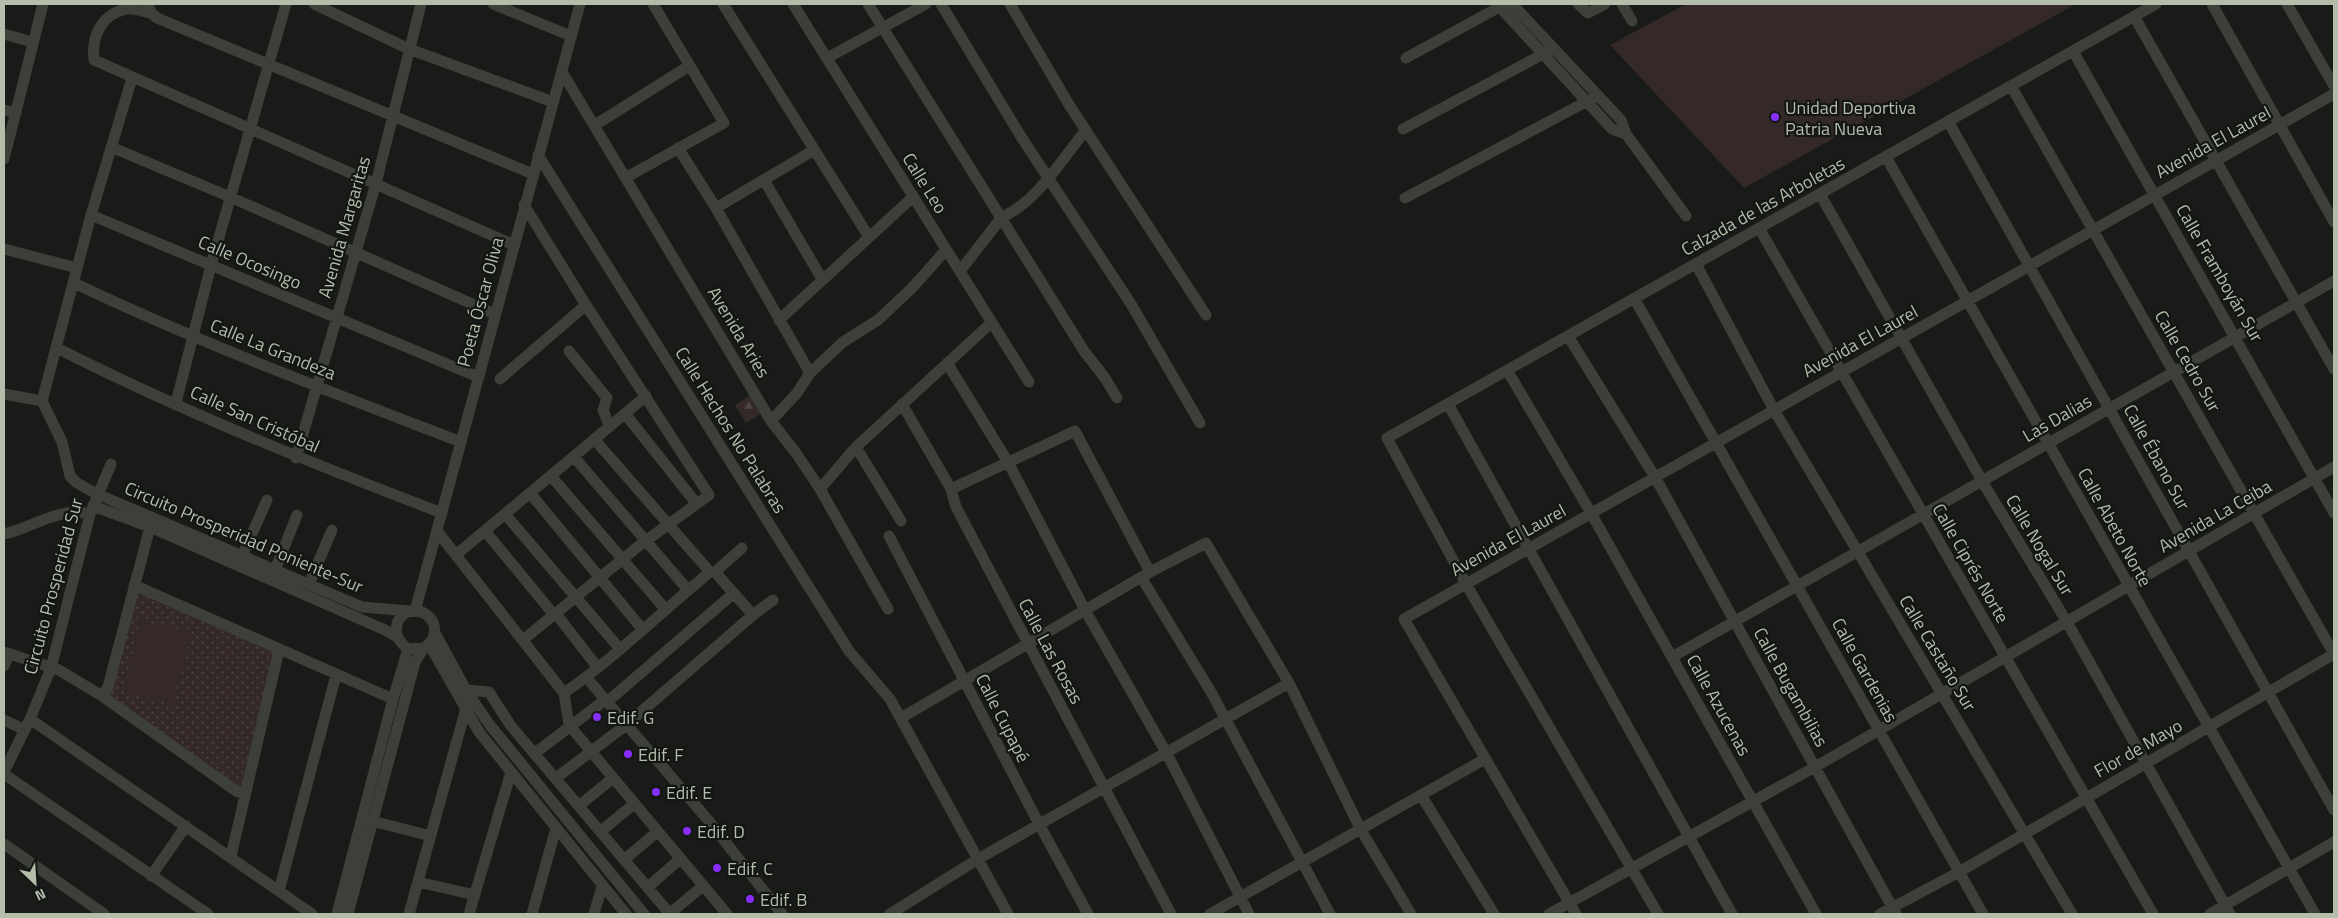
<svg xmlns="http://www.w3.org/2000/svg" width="2338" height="918" viewBox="0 0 2338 918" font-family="'Titillium Web',sans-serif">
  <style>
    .forest { fill: url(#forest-firs) }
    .park { fill: url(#park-dots) }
    .garden { fill: #342829 }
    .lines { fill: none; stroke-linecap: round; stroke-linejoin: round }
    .minor { stroke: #3c4039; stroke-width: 11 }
    .poi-dot { fill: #872efd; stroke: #141614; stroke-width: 2 }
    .labels { text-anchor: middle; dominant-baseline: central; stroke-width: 4.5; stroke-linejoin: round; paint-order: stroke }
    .poi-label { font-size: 18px; fill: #b4bcaa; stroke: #141614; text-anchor: start }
    .street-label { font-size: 18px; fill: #b4bcaa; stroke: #141614 }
  </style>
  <defs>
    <pattern id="forest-firs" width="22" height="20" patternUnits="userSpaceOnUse" patternTransform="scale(1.25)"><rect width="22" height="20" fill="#342829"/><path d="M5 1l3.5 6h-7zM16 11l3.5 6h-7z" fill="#4f4545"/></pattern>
    <pattern id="park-dots" width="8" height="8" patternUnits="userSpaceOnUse" patternTransform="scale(1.25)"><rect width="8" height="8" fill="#342829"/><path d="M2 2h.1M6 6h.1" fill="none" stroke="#4f4545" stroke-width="1.8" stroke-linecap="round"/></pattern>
  </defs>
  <rect width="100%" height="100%" fill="#191b19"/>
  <path class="forest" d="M751,395L762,413L746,423L735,405Z"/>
  <path class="park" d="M136,589L275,652L243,788H237L106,695Z"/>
  <path class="garden" d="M1686,4H2076L1744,188L1610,45Z
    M141,621L191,633L173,704L124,692Z"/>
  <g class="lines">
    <path class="minor" d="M148,4L151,13L157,18L533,174
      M314,4L409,49L553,102
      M493,4L571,36
      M723,4L869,237
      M793,4L1029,382
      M868,4L1084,351L1105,378L1117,398
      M941,4L1020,135L1131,304L1200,423
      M1010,4L1068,103L1206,315
      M1497,4L1612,129L1626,134
      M1512,4L1621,120L1626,134L1686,216
      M1578,4L1588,13L1605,4
      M1622,4L1632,21
      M2212,4L2334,222
      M2287,4L2334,86
      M151,13C144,12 134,8 127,9C102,13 91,37 94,60L514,245
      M2134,16L2334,369
      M4,34L32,42
      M2073,51L2334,513
      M827,58L926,4
      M1406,58L1505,4
      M562,72L771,421L796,453L820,489L888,609
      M132,78L91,215L42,401L62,442L70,476L77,483L97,494L362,607L422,612C438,620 439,638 424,648L408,649C393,638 391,621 409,611
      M2011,86L2334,654
      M4,110L16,113
      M1948,121L2334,810
      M595,125L689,66
      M1403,129L1547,52
      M111,147L230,197L495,314
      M678,148L716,208L810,373
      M538,155L849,651L890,699L1008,914
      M1886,157L2315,914
      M4,159L43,4
      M627,177L724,123L653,4
      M764,180L822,279
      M1820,194L1982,481L2067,622L2230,914
      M1405,198L1597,96
      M716,208L814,150
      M91,215L478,377
      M1759,228L2153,914
      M4,249L77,268
      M1696,264L1774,410L2072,914
      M960,271L1002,217C1036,203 1062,159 1086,130
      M74,283C200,343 331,392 461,442
      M1634,298L1983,914
      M779,320L913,197
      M1568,336L1655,477L1896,914
      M57,348C181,411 311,463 442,513
      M569,351L607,398L603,410L609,425
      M947,363L1008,462L1085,610L1167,754L1249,914
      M1507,370L1591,513L1816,914
      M500,379L586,305
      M4,394L42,401
      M176,403L211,265L286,4
      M902,404L951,489L956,507L1171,914
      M1448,404L1732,914
      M626,415L696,503
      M771,421L797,393L810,373L843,342L878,320L912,288L946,250
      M594,439L710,572
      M856,447L901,521
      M574,457L688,590
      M296,458L376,183L421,4
      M551,476L666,610
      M820,489L856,447L991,323
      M951,489L1075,431L1150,572
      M530,493L643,630
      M93,506L150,527L385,630L397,637
      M505,514L620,649
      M437,531L564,693L569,725L727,914
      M485,531L555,616
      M4,534C32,528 60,506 90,514
      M889,536L1039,824L1088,914
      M457,554L646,396
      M242,556L267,500
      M275,570L297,515
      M715,572L753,615
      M1141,577L1211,692L1330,914
      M309,584L332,530
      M134,585L393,699
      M415,611L580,4
      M557,615L598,668
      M435,633L466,690L489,724L644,914
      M524,639L640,545L709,495L586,305L524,205
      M429,644L479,732L626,914
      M4,652L59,670L102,696L236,791L244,794
      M1672,657L2334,281
      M4,666L9,654
      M586,677L708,820L782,914
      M466,690L489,692L511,726L670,914
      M564,693C616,657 661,612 710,572H715L742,548
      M102,696L108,687L150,527
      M607,702L734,593
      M901,718L1150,572L1206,543L1289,683L1361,830L1411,914
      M30,719L312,914
      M4,720L25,730
      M535,753L605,700
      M4,772L30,719L51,668L90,514L111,464
      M4,774L208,914
      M556,778L626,725L753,615L773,600
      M1421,795L1494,914
      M580,805L613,778
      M372,821L431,836
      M601,831L634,804
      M4,844L104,914
      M231,856L279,650
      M625,859L657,832
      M151,876L186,826
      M418,882L475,895
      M648,887L680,859
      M279,891L336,675
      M337,914L393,699L408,649
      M348,914L415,662L424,648
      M409,914L466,708
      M469,914L511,772
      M532,914L556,828
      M594,914L602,886
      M669,914L703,886
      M890,914L978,859L1289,683
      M1210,914L1485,759
      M1549,914L1815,767L2334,467
      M1576,914L1404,619L2334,94
      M1658,914L1466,584L1387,438L2156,4
      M1880,914L1959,872L2334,654
      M2210,914L2334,842"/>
  </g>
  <g class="poi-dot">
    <circle cx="1775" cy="117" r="5"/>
    <circle cx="597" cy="717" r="5"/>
    <circle cx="628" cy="754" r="5"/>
    <circle cx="656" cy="792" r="5"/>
    <circle cx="687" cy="831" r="5"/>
    <circle cx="717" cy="868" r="5"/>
    <circle cx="750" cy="899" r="5"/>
  </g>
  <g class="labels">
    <g class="poi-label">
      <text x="1785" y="107">Unidad Deportiva<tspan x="1785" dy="21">Patria Nueva</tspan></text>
      <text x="607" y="717">Edif. G</text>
      <text x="638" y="754">Edif. F</text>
      <text x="666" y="792">Edif. E</text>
      <text x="697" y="831">Edif. D</text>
      <text x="727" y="868">Edif. C</text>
      <text x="760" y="899">Edif. B</text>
    </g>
    <g class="street-label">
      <text transform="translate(2213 142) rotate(-29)">Avenida El Laurel</text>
      <text transform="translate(925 183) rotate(58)">Calle Leo</text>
      <text transform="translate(1763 206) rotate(-29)">Calzada de las Arboletas</text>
      <text transform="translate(344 227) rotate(-74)">Avenida Margaritas</text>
      <text transform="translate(250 262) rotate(23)">Calle Ocosingo</text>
      <text transform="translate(2220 273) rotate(60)">Calle Framboyán Sur</text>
      <text transform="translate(480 302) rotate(-75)">Poeta Óscar Oliva</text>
      <text transform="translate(739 332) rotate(59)">Avenida Aries</text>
      <text transform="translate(1860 341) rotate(-29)">Avenida El Laurel</text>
      <text transform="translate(273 349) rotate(22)">Calle La Grandeza</text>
      <text transform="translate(2188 361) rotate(60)">Calle Cedro Sur</text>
      <text transform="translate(2057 418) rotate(-30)">Las Dalias</text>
      <text transform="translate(255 419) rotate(24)">Calle San Cristóbal</text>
      <text transform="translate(731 430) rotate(58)">Calle Hechos No Palabras</text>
      <text transform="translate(2157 457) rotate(61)">Calle Ébano Sur</text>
      <text transform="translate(2215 516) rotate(-30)">Avenida La Ceiba</text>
      <text transform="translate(2115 527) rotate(61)">Calle Abeto Norte</text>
      <text transform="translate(244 537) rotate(23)">Circuito Prosperidad Poniente-Sur</text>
      <text transform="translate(1508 540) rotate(-29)">Avenida El Laurel</text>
      <text transform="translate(2040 545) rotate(59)">Calle Nogal Sur</text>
      <text transform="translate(1971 563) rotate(60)">Calle Ciprés Norte</text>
      <text transform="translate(53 586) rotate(-75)">Circuito Prosperidad Sur</text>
      <text transform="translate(1051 651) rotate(62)">Calle Las Rosas</text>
      <text transform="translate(1938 653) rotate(59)">Calle Castaño Sur</text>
      <text transform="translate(1865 670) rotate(61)">Calle Gardenias</text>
      <text transform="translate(1791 687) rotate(61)">Calle Bugambilias</text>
      <text transform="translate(1719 705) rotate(61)">Calle Azucenas</text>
      <text transform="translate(1003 718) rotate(63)">Calle Cupapé</text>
      <text transform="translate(2138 748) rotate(-30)">Flor de Mayo</text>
    </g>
  </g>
  <rect width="2338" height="918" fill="none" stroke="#b4bcaa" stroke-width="10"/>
  <g transform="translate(35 883) rotate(155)" stroke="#141614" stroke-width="4" paint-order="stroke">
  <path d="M0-4L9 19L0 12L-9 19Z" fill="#b4bcaa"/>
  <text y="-8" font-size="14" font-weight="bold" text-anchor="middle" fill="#b4bcaa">N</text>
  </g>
</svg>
